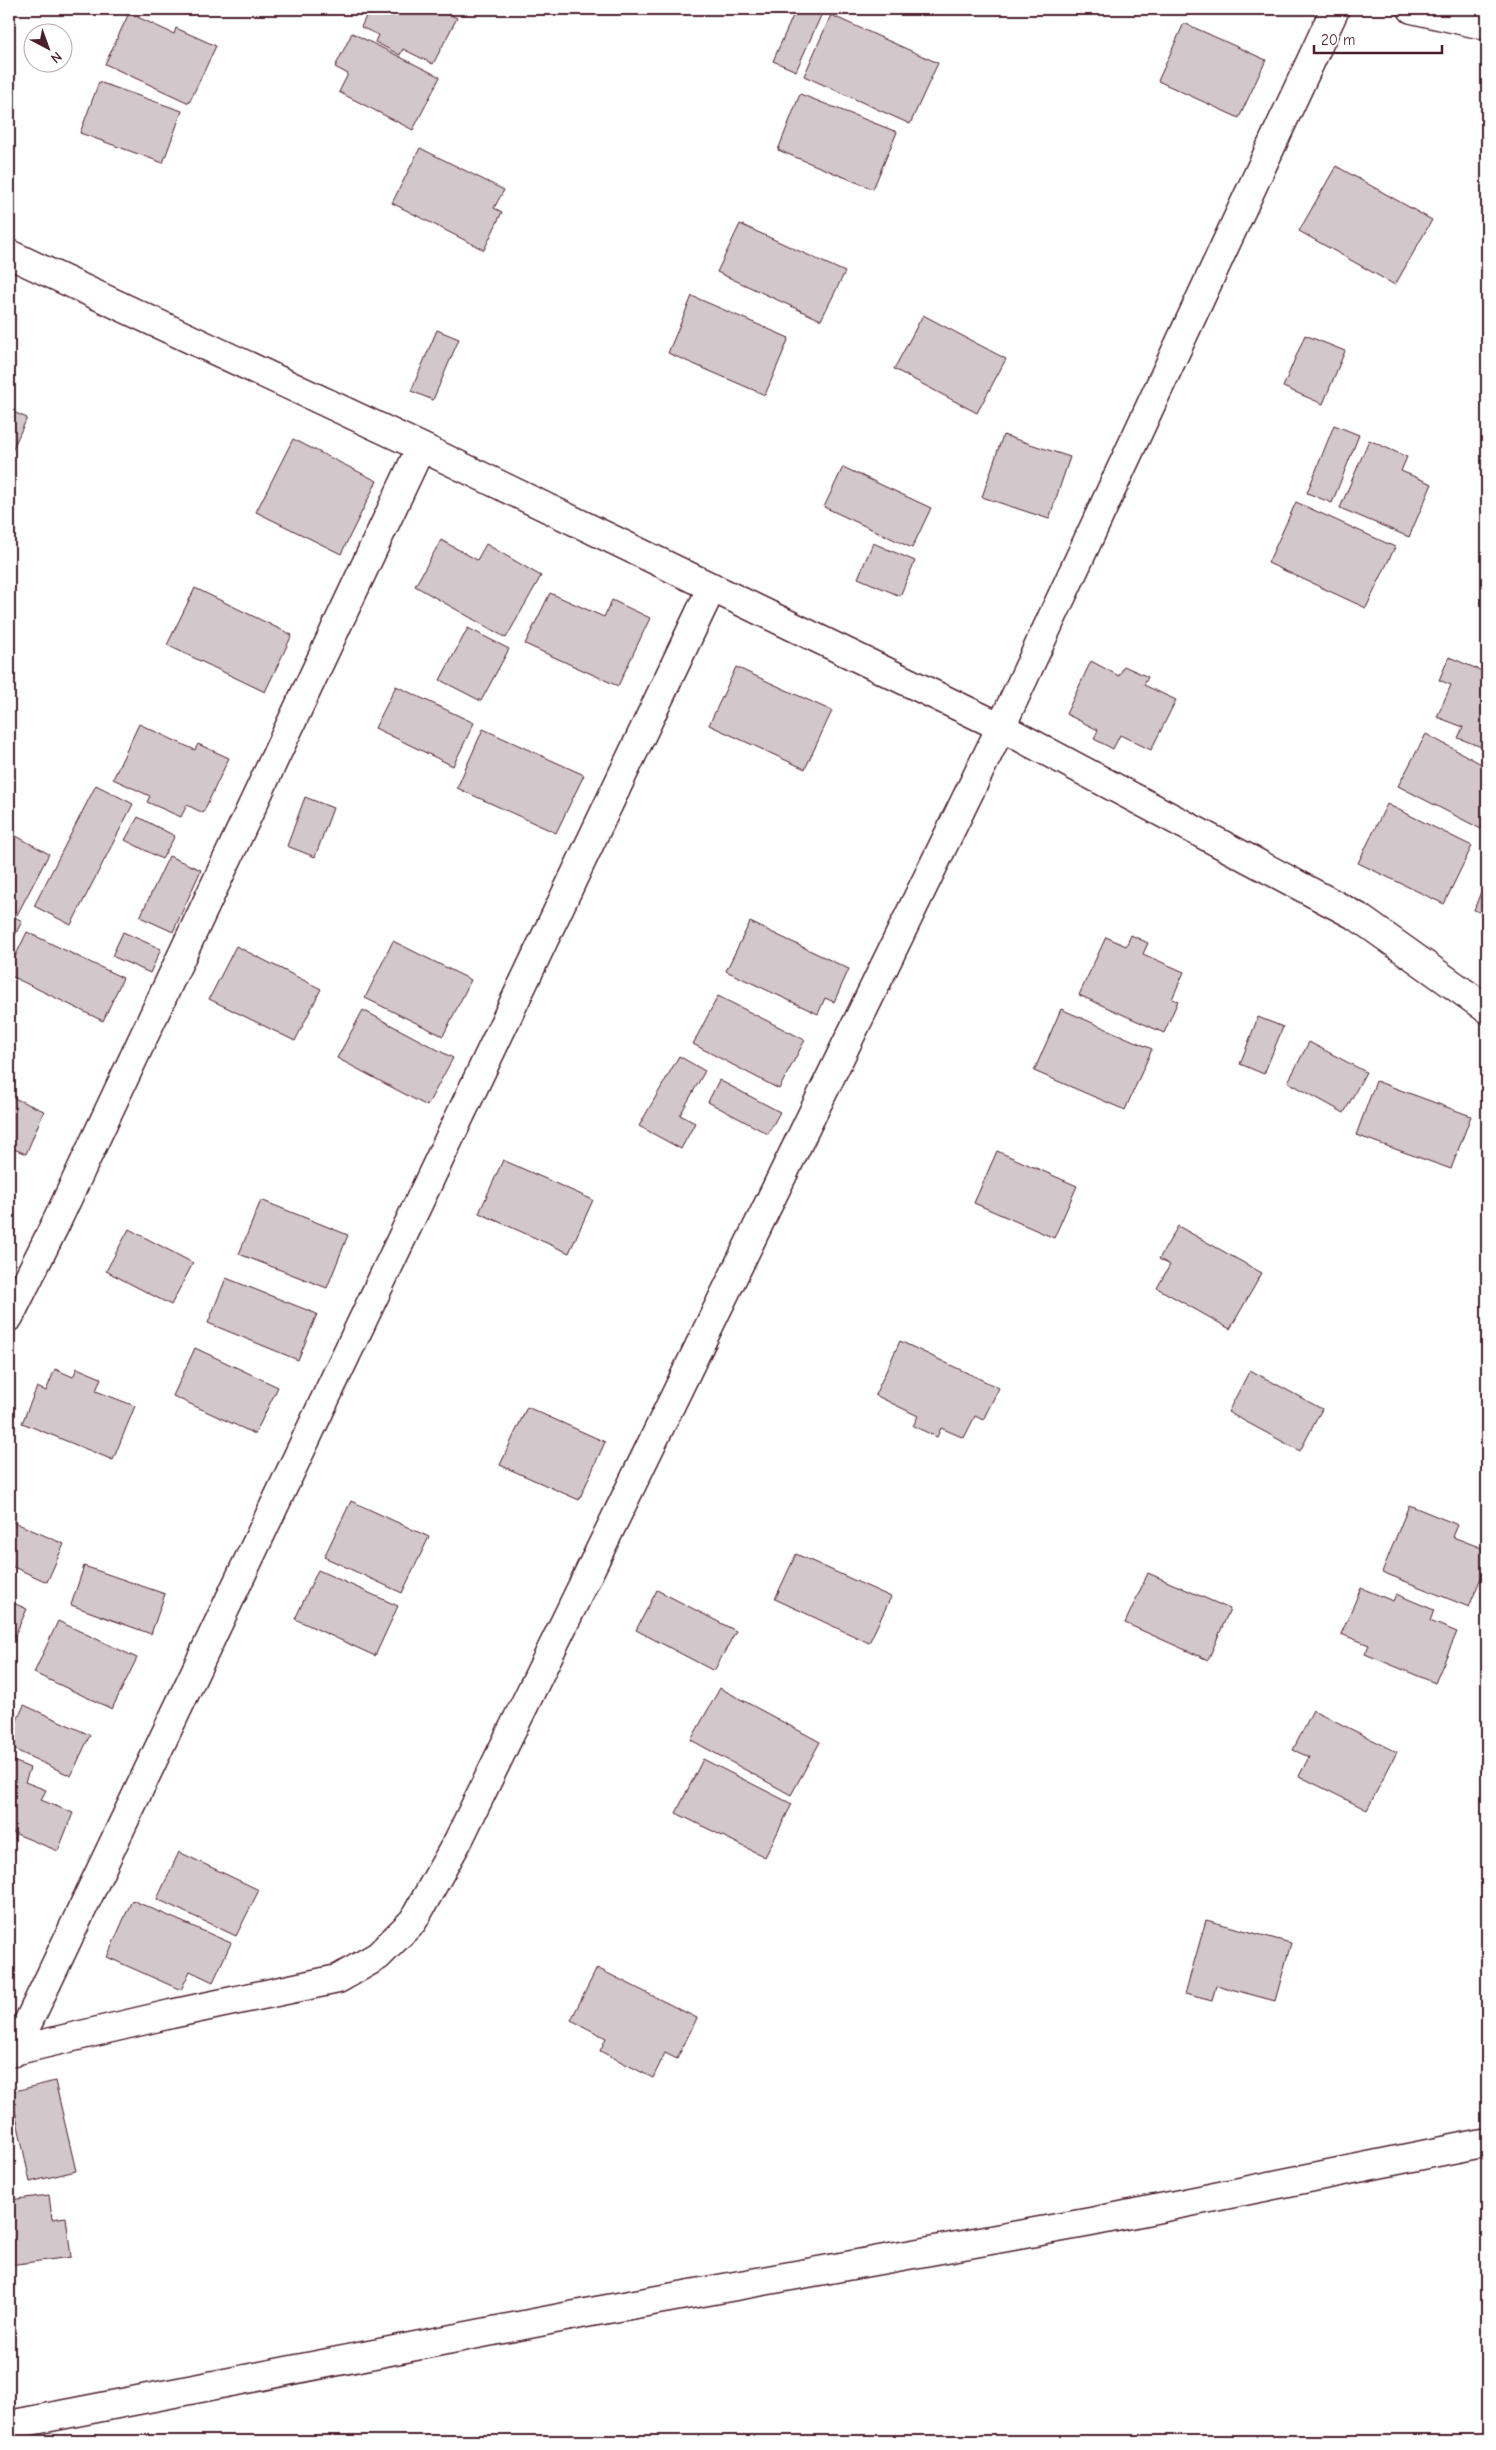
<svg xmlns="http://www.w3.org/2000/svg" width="1496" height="2450" viewBox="0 0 1496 2450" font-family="'Comic Neue',sans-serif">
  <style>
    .building { fill: #d2c7cb; stroke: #4a1f2b }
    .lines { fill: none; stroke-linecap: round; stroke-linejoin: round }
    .minor-casing { stroke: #4a1f2b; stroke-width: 31 }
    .minor { stroke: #fff; stroke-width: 28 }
  </style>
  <rect width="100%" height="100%" fill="#fff"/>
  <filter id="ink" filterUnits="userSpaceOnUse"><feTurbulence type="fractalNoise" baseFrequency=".02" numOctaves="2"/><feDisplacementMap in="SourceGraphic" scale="10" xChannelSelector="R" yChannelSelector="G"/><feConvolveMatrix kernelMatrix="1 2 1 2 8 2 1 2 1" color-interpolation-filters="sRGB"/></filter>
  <g filter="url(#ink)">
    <path class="building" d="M366,9H439L457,18L433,64L403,49L400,55L375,42L378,35L361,27L369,10Z
      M796,9H824L796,71L773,61Z
      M129,13L174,34L176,28L216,46L189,103L105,64Z
      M831,15L938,63L910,124L804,76Z
      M1184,23L1266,60L1239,118L1158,81Z
      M352,33L440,77L413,130L339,92L348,74L335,67Z
      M99,82L182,111L163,163L80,133Z
      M800,94L897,132L873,189L778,150Z
      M420,148L504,190L494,208L502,212L484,250L392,203Z
      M1336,166L1432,220L1395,285L1299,231Z
      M740,224L845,272L821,320L717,272Z
      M692,296L789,338L765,395L668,353Z
      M923,315L1006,359L977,413L894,369Z
      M437,330L459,339L433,400L411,391Z
      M1305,335L1345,351L1323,404L1283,387Z
      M9,410L27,418L9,457Z
      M1334,425L1359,435L1332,503L1307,493Z
      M1003,435L1070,457L1049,519L982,497Z
      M293,439L377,481L341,554L256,512Z
      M1369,440L1407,457L1401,471L1432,484L1409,537L1340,508Z
      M843,467L931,508L912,548L824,507Z
      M1296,502L1395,547L1366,608L1268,563Z
      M441,540L477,560L486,544L541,576L506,638L415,586Z
      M873,543L915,561L900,596L858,578Z
      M195,588L292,635L265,692L167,645Z
      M550,593L604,617L612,600L650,618L618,686L525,644Z
      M468,628L509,649L481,701L440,680Z
      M1449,657L1487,673V742L1484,748L1458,738L1463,727L1437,717L1451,685L1439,680Z
      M1091,661L1119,676L1124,666L1148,677L1144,685L1176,700L1151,750L1120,735L1113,749L1094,739L1098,730L1066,714Z
      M736,667L832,711L805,769L709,725Z
      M396,686L474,723L453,766L375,728Z
      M139,724L195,750L198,744L229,758L203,813L187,805L181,817L147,802L150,796L113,779Z
      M483,729L584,775L556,833L457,788Z
      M1426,734L1487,767V817L1481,829L1398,786Z
      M96,785L133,804L71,925L34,906Z
      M305,797L333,808L315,857L287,846Z
      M1387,804L1472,846L1444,904L1358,863Z
      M138,817L175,836L162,859L125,840Z
      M9,832L49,854L17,915L9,910Z
      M169,856L201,870L173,932L140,917Z
      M1487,876V915L1474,910Z
      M9,914L22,921L9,948Z
      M750,922L849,969L834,1002L825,998L818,1014L726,971Z
      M27,932L123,978L103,1021L9,975V969Z
      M123,932L161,949L150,973L112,956Z
      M1131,935L1148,943L1143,954L1184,972L1172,999L1178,1001L1164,1033L1079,995L1106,937L1126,946Z
      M393,941L471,980L443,1036L365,998Z
      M236,946L321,989L295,1041L209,999Z
      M718,996L805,1040L779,1089L693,1044Z
      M1061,1009L1152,1049L1125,1110L1034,1071Z
      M363,1010L453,1058L427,1106L337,1058Z
      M1258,1017L1283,1027L1264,1074L1240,1064Z
      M1309,1042L1366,1072L1344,1113L1288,1082Z
      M679,1056L705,1071L680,1115L695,1123L681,1149L639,1126Z
      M719,1080L780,1112L768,1134L708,1102Z
      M1376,1081L1471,1116L1451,1169L1356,1135Z
      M9,1096L44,1111L26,1154L9,1147Z
      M997,1151L1077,1186L1054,1238L974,1203Z
      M503,1160L593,1200L569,1253L479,1213Z
      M261,1200L348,1235L327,1288L239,1254Z
      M1178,1226L1262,1273L1230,1329L1157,1288L1170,1265L1159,1259Z
      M129,1229L193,1263L171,1305L106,1271Z
      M226,1278L317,1314L298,1360L208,1323Z
      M900,1341L999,1388L983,1420L975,1416L964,1438L941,1428L937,1437L913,1426L918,1416L875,1395Z
      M195,1348L278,1387L255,1434L173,1396Z
      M77,1368L101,1378L96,1391L135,1406L113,1460L22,1423L37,1387L46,1391L55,1369L73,1377Z
      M1250,1370L1322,1409L1300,1451L1228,1412Z
      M527,1407L605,1442L579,1500L500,1465Z
      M351,1501L429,1537L402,1593L324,1557Z
      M1409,1505L1458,1525L1453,1537L1487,1550V1563L1469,1607L1382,1572Z
      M9,1520L64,1544L47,1582L9,1565Z
      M796,1554L891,1597L869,1643L775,1599Z
      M84,1566L165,1594L151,1634L71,1605Z
      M318,1570L398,1606L375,1656L295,1619Z
      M1148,1573L1230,1609L1208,1660L1125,1623Z
      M1361,1588L1393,1601L1396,1594L1434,1610L1430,1621L1457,1632L1435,1683L1365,1654L1369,1645L1341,1634Z
      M657,1590L736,1631L714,1671L636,1630Z
      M9,1601L27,1609L11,1644L9,1642Z
      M58,1621L137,1658L112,1709L34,1673Z
      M720,1688L820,1742L791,1795L691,1740Z
      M24,1705L90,1735L71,1776L9,1747V1738Z
      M1313,1710L1397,1752L1367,1810L1299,1776L1309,1757L1293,1750Z
      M9,1759L30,1768L25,1782L46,1790L41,1800L73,1813L58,1851L9,1831Z
      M703,1759L792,1804L765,1857L676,1813Z
      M179,1852L259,1890L236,1936L157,1899Z
      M132,1900L231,1943L213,1982L190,1971L181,1990L107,1957Z
      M1206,1920L1291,1943L1275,2001L1216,1985L1212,2001L1185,1994Z
      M597,1968L697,2018L677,2059L665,2053L653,2078L600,2051L606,2038L571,2020Z
      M55,2081L76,2171L30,2182L11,2092Z
      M49,2195L52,2219L66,2217L71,2257L9,2265V2200Z"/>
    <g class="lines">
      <defs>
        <path id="minor" d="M1412,9L1487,26
          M9,254L421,447L1001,727L1358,917L1487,1009
          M9,1317L56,1223L421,447
          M9,2052L171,2014L338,1979L378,1956L413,1921L459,1839L1001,727L1335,9
          M14,2052L712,587
          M9,2425L591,2312L1091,2222L1487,2142"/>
      </defs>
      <use href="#minor" class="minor-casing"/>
      <use href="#minor" class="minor"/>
    </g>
  </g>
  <rect width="1496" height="2450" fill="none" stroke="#fff" stroke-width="30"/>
  <rect x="15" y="15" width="1466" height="2420" fill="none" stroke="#4a1f2b" stroke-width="2" filter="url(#ink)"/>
  <g transform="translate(48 48) rotate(139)"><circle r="24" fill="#ffffff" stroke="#b7a5aa"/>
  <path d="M0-4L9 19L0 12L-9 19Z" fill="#4a1f2b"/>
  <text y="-8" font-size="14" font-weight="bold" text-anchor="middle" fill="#4a1f2b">N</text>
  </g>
  <path d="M1314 45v8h128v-8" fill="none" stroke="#4a1f2b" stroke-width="2.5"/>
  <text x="1321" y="45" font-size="15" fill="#4a1f2b" stroke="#ffffff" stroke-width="4" paint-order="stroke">20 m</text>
</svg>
